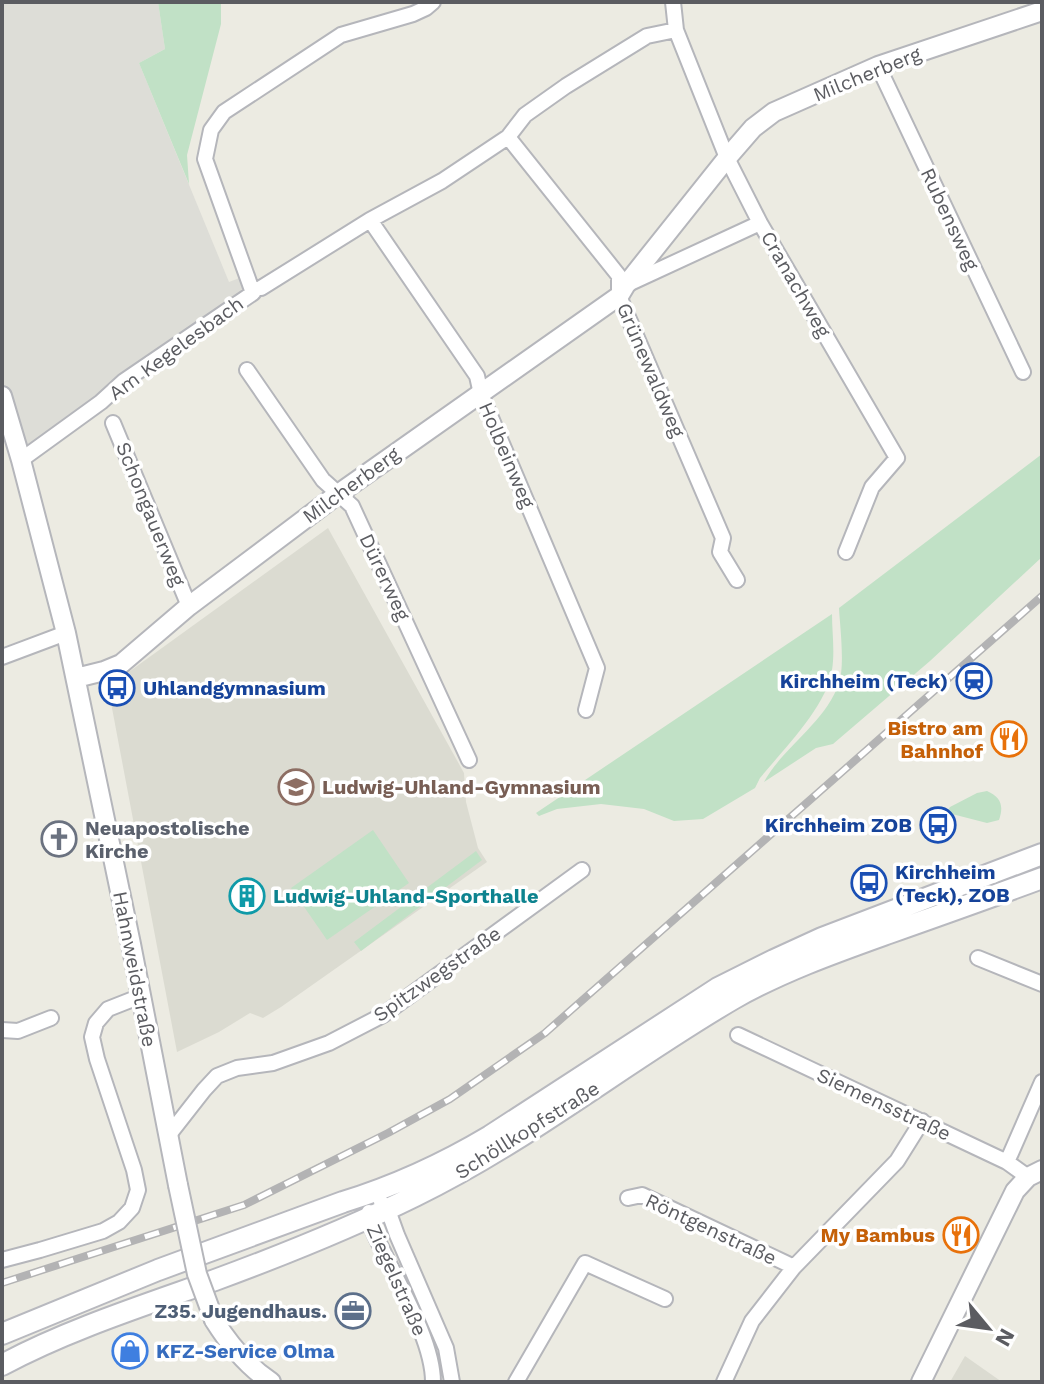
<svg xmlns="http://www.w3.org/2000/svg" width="1044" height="1384" viewBox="0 0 1044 1384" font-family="'Work Sans',sans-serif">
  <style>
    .industrial { fill: #ddddd7 }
    .education { fill: #dbdbd1 }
    .green { fill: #c1e1c6 }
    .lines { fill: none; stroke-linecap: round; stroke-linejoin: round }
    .minor-casing { stroke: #b5b6bb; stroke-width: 18 }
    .tertiary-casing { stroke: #b5b6bb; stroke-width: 22 }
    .secondary-casing { stroke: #b8b9bf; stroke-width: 24 }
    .minor { stroke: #fff; stroke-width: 14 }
    .tertiary { stroke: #fff; stroke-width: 18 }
    .secondary { stroke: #fff; stroke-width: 20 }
    .rail-casing { stroke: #b3b3b4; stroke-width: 8 }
    .rail { stroke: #fff; stroke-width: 5; stroke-dasharray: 15; stroke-linecap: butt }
    .tertiary-bridge-casing { stroke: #b5b6bb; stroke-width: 22; stroke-linecap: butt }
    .tertiary-bridge { stroke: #fff; stroke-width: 18 }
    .labels { text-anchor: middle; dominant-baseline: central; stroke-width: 7; stroke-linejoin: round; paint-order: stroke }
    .street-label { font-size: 20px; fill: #5b5c61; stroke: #fff }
    .transit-label { font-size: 20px; font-weight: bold; fill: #164399; stroke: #fff; text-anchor: end }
    .food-label { font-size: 20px; font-weight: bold; fill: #c56008; stroke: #fff; text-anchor: end }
    .education-label { font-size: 20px; font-weight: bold; fill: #785e54; stroke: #fff; text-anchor: start }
    .worship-label { font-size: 20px; font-weight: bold; fill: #5b616d; stroke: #fff; text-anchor: start }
    .culture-label { font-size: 20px; font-weight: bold; fill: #0d838f; stroke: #fff; text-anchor: start }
    .service-label { font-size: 20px; font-weight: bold; fill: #4e5e75; stroke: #fff; text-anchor: end }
    .shop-label { font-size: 20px; font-weight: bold; fill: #366cbe; stroke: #fff; text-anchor: start }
  </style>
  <rect width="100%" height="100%" fill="#ecebe2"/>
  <path class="industrial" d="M2,2H158L165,49L139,63L229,282L242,277L248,292L25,452L2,384Z"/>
  <path class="education" d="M328,528L464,773L466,802L478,848L487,862L281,1007L263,1018L250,1013L219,1032L177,1052L108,687Z
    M965,1356L1002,1382H950Z"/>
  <path class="green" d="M158,2H221V24L187,155L189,184L139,63L165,49Z
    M1042,454V557L930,661L833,744L816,748L764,782C783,747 826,722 839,683C845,665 840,627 839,608Z
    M832,614C832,632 835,652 832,670C827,706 783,750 760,778L755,788L703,819L674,821L644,809L601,804L557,809L539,816L536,813Z
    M987,791C1001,797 1004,806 999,820L987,823L952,814L948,810L950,807L977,793Z
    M373,830L409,883L327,940L291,888Z
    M476,851L482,860L361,951L354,942Z"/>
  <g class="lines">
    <defs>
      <path id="minor" d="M673,2L676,30L727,158L760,223L897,458L872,487L846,552
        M878,66L1023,372
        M508,137L619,276V296L723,538L720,552L737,580
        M370,220L477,376L481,394L597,668L586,710
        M626,285L760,223
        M261,288L370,220L442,181L508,137L525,115L566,86L647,36L676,30
        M247,370L323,480L352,506L469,760
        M113,423L189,606
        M21,460L101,402L124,381L253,293L205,159L211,130L224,112L341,35L413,14L426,8L433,2
        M2,657L66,633
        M978,958L1042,984
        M2,1030L18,1031L51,1018
        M738,1035L1007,1162L1028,1177
        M168,1136L204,1090L217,1076L237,1068L273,1063L329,1043L383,1015L582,870
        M1007,1162L1042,1082
        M628,1198L642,1195L794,1267
        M381,1202L388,1210L397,1235L446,1348L452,1382
        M369,1212C369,1226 378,1241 384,1253C401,1289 433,1343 433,1382
        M2,1260L40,1250L103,1231L119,1222L132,1208L138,1190L134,1170L97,1059L92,1037L96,1023L108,1009L141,996
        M516,1382L585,1263L665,1299
        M724,1382L752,1321L794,1267L897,1161L922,1121"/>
      <path id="tertiary" d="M2,396L21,460L66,633L131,944L178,1185
        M76,678L104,671L121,664L189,606L338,494L619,296L625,286L727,158L753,128L774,112L878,66L1042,11
        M214,1320C229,1344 247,1366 271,1382
        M921,1382L1015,1191L1028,1177L1042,1170"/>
      <path id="secondary" d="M2,1334L158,1270L343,1202C395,1186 443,1164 490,1136L718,988L774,960L822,938L1042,854
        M2,1365C67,1330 145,1305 215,1280C283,1255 350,1228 415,1196C528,1141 625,1062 733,999C782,971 836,952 889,933C940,915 991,897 1042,878"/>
    </defs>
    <use href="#minor" class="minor-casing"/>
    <use href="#tertiary" class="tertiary-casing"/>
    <use href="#secondary" class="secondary-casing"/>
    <use href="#minor" class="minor"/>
    <use href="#tertiary" class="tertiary"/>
    <use href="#secondary" class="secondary"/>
    <defs>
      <path id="rail" d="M2,1283L244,1205L388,1133L450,1099L545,1033L1042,596"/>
    </defs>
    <use href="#rail" class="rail-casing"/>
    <use href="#rail" class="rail"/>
    <defs>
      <path id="tertiary-bridge" d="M178,1185L197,1274L214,1320"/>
    </defs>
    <use href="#tertiary-bridge" class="tertiary-bridge-casing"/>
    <use href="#tertiary-bridge" class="tertiary-bridge"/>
  </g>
  <defs>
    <symbol id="station-ring" viewBox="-11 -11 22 22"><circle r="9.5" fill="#fff" stroke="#1a4fb4" stroke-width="1.5"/><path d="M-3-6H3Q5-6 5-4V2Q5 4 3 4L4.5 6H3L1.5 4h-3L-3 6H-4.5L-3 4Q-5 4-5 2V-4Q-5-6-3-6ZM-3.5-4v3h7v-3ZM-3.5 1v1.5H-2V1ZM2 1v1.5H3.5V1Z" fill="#1a4fb4"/></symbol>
    <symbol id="bus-ring" viewBox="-11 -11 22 22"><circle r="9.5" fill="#fff" stroke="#1a4fb4" stroke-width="1.5"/><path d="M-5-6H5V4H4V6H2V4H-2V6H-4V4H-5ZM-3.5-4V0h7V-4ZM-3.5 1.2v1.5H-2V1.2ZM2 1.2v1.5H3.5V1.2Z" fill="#1a4fb4"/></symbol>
    <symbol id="restaurant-ring" viewBox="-11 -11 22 22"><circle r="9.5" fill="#fff" stroke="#e8710a" stroke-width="1.5"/><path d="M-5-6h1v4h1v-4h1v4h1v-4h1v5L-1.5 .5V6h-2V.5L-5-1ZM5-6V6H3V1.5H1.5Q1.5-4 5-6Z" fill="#e8710a"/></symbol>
    <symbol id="school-ring" viewBox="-11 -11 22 22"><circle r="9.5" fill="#fff" stroke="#8d6e63" stroke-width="1.5"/><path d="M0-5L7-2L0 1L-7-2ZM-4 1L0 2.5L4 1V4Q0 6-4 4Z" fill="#8d6e63"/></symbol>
    <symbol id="church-ring" viewBox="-11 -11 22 22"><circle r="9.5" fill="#fff" stroke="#6b7280" stroke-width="1.5"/><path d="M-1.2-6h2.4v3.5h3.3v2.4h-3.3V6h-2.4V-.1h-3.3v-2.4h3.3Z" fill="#6b7280"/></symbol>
    <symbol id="building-ring" viewBox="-11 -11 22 22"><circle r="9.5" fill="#fff" stroke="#0f9aa8" stroke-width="1.5"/><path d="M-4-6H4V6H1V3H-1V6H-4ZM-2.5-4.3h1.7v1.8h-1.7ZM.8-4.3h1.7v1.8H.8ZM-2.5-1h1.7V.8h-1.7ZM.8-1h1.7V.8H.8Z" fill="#0f9aa8"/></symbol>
    <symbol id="office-ring" viewBox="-11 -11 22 22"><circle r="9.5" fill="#fff" stroke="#5c6f8a" stroke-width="1.5"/><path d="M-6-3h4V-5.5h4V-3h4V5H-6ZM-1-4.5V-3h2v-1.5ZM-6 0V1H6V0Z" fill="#5c6f8a"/></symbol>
    <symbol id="shop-ring" viewBox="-11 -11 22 22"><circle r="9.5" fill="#fff" stroke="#3f7fe0" stroke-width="1.5"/><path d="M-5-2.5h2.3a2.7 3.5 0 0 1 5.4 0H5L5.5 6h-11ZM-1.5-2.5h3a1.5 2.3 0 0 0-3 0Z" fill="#3f7fe0"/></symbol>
  </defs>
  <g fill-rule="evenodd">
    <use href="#station-ring" x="954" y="661" width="40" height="40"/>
    <use href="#bus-ring" x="97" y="668" width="40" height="40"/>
    <use href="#restaurant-ring" x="989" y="719" width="40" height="40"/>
    <use href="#school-ring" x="276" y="767" width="40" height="40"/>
    <use href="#bus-ring" x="918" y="805" width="40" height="40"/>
    <use href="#church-ring" x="39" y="819" width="40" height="40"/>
    <use href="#bus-ring" x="849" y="863" width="40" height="40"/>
    <use href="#building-ring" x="227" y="876" width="40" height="40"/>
    <use href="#restaurant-ring" x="941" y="1215" width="40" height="40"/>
    <use href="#office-ring" x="333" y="1291" width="40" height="40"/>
    <use href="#shop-ring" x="110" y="1331" width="40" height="40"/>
  </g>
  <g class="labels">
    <g class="street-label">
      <text transform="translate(867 74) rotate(-22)">Milcherberg</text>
      <text transform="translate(950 219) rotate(65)">Rubensweg</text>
      <text transform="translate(796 284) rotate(60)">Cranachweg</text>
      <text transform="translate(176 348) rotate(-36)">Am Kegelesbach</text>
      <text transform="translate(651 370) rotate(67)">Grünewaldweg</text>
      <text transform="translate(507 455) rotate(67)">Holbeinweg</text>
      <text transform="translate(351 485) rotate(-36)">Milcherberg</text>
      <text transform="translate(151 514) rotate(68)">Schongauerweg</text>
      <text transform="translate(385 577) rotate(65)">Dürerweg</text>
      <text transform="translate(135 969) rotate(79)">Hahnweidstraße</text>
      <text transform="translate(437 974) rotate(-35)">Spitzwegstraße</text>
      <text transform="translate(884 1104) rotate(25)">Siemensstraße</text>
      <text transform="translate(527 1130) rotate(-32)">Schöllkopfstraße</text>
      <text transform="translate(711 1229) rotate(25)">Röntgenstraße</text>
      <text transform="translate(397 1280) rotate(66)">Ziegelstraße</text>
    </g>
    <g class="transit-label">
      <text x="948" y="681">Kirchheim (Teck)</text>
      <text x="143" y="688" text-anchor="start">Uhlandgymnasium</text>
      <text x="912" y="825">Kirchheim ZOB</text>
      <text x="895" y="872" text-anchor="start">Kirchheim<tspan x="895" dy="23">(Teck), ZOB</tspan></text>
    </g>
    <g class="food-label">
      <text x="983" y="728">Bistro am<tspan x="983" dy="23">Bahnhof</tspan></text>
      <text x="935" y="1235">My Bambus</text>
    </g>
    <g class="education-label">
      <text x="322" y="787">Ludwig-Uhland-Gymnasium</text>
    </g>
    <g class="worship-label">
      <text x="85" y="828">Neuapostolische<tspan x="85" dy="23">Kirche</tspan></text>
    </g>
    <g class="culture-label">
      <text x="273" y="896">Ludwig-Uhland-Sporthalle</text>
    </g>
    <g class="service-label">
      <text x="327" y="1311">Z35. Jugendhaus.</text>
    </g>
    <g class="shop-label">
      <text x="156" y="1351">KFZ-Service Olma</text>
    </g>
  </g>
  <rect width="1044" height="1384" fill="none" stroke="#5b5c61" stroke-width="8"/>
  <g transform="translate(988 1328) rotate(119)" stroke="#ffffff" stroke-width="6" paint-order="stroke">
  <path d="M0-6L14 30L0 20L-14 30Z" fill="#5b5c61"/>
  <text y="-12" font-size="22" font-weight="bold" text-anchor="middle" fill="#5b5c61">N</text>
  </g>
</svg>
